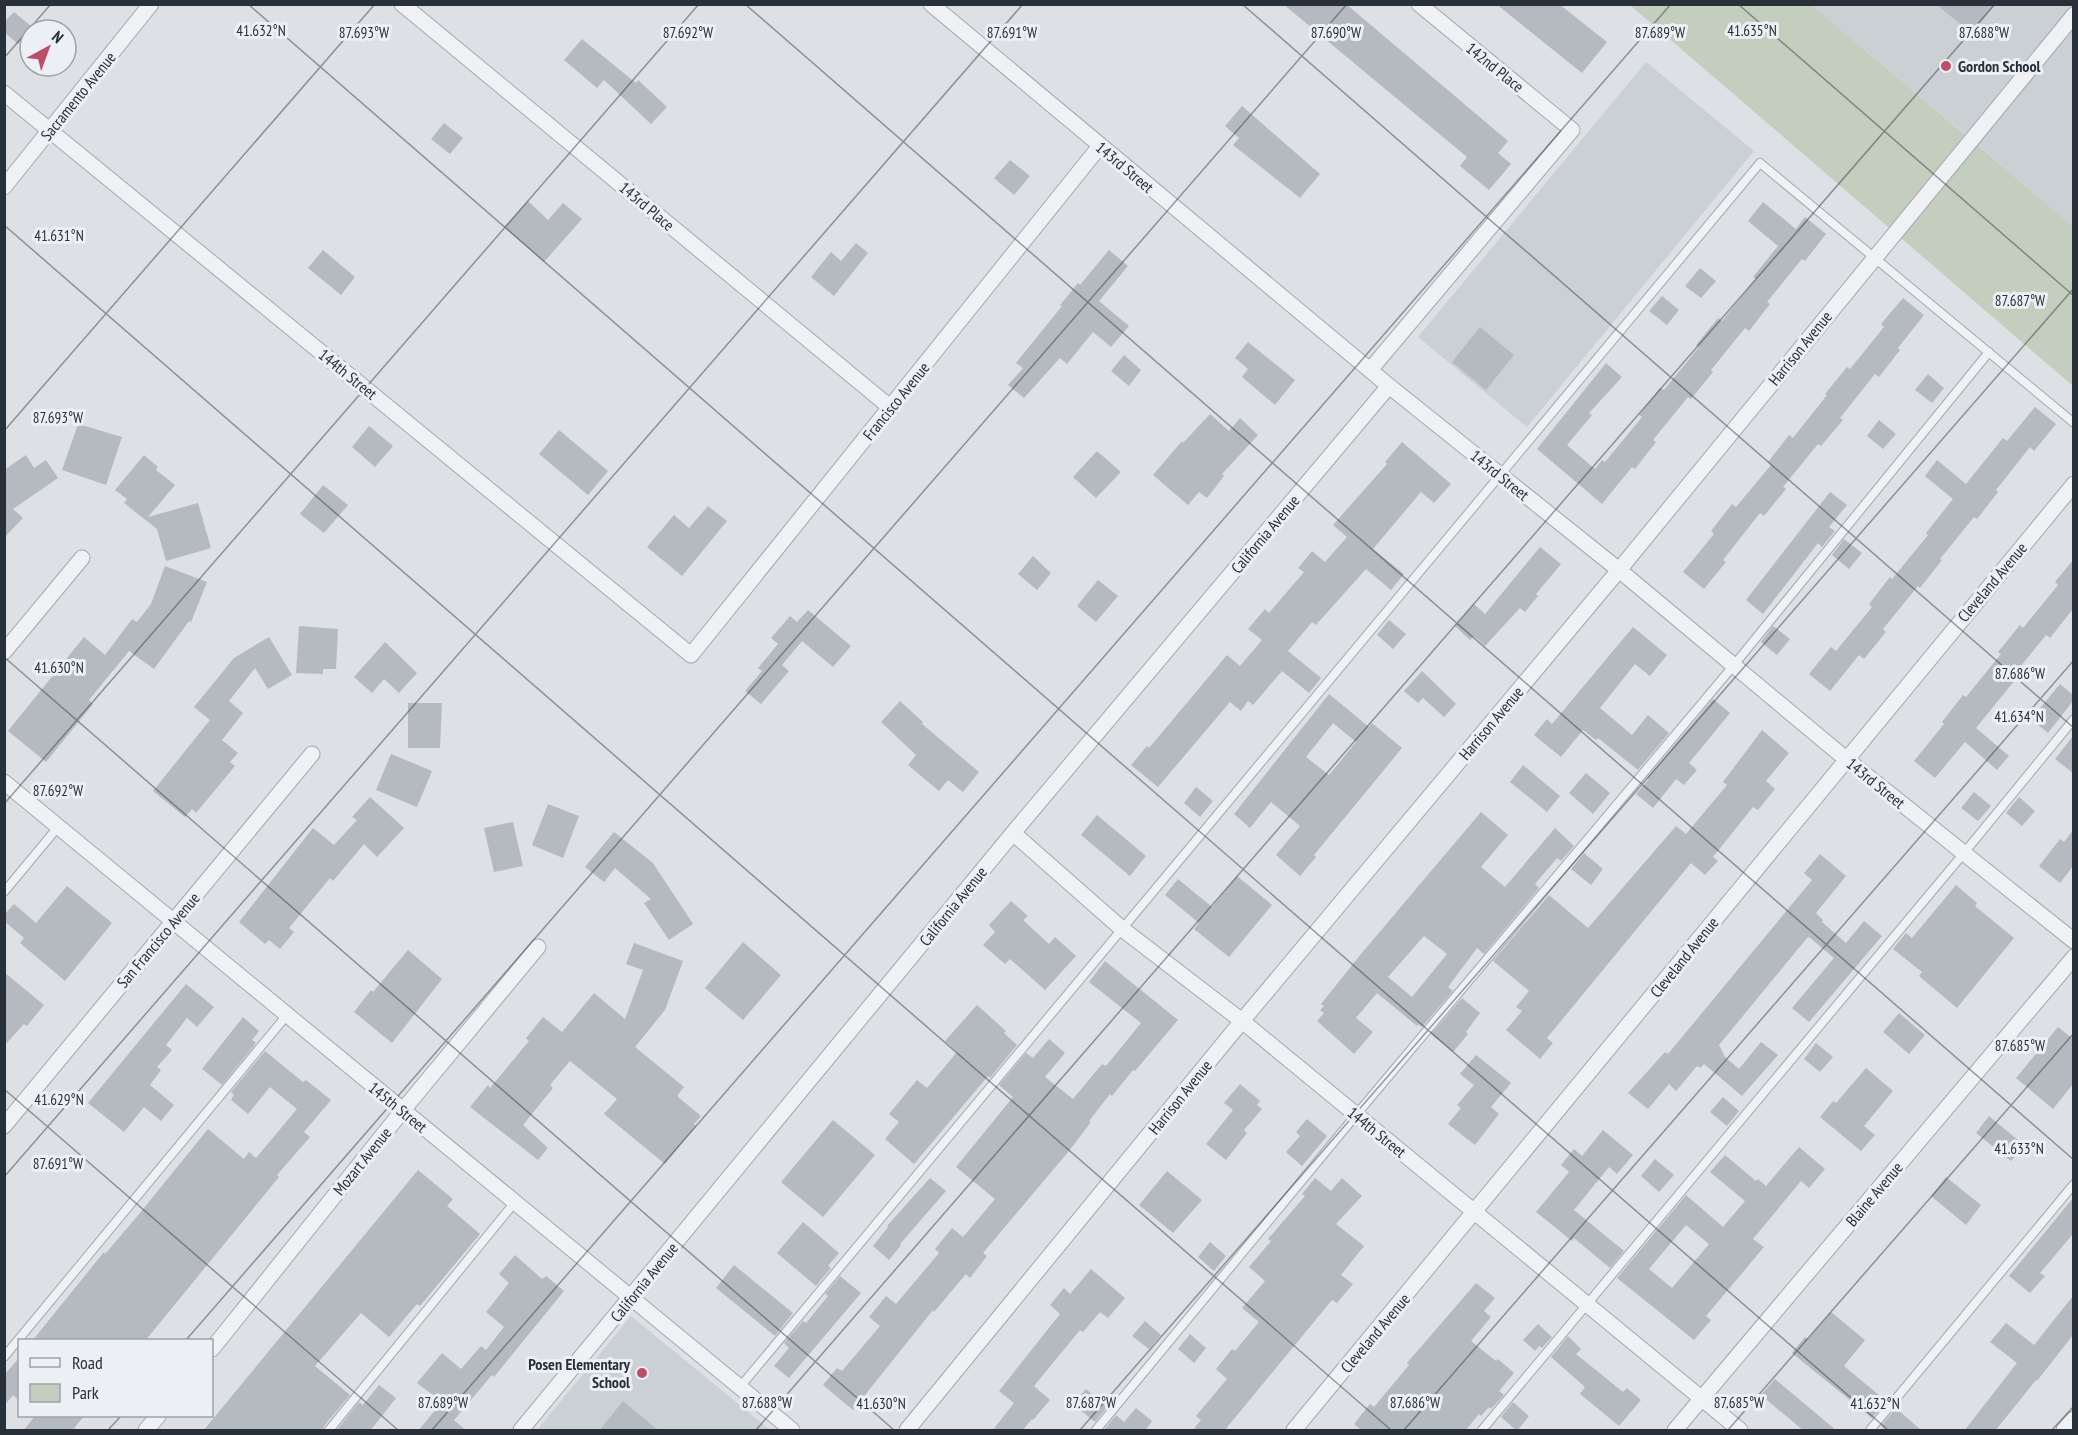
<svg xmlns="http://www.w3.org/2000/svg" width="2078" height="1435" viewBox="0 0 2078 1435" font-family="'PT Sans Narrow',sans-serif">
  <style>
    .built { fill: #cbd0d5 }
    .green { fill: #c4cebf }
    .building { fill: #b5bac1; fill-rule: evenodd }
    .lines { fill: none; stroke-linecap: round; stroke-linejoin: round }
    .service-casing { stroke: #a3a8ae; stroke-width: 10 }
    .minor-casing { stroke: #a3a8ae; stroke-width: 17 }
    .service { stroke: #eff1f4; stroke-width: 8 }
    .minor { stroke: #eff1f4; stroke-width: 15 }
    .ticks { fill: none; stroke: #283039; stroke-width: 1.5; stroke-opacity: 0.45 }
    .poi-dot { fill: #bd4e67; stroke: #eceff3; stroke-width: 2 }
    .labels { text-anchor: middle; dominant-baseline: central; stroke-width: 6; stroke-linejoin: round; paint-order: stroke }
    .poi-label { font-size: 16px; font-weight: bold; fill: #283039; stroke: #eceff3; text-anchor: start }
    .street-label { font-size: 16px; fill: #283039; stroke: #eceff3 }
    .ticks-label { font-size: 15px; text-anchor: middle; fill: #283039; stroke: #eceff3; stroke-width: 6; stroke-linejoin: round; paint-order: stroke }
  </style>
  <rect width="100%" height="100%" fill="#dde0e5"/>
  <path class="built" d="M1812,5H2073V226L1958,128Z
    M1646,62L1754,151L1527,427L1418,337Z
    M631,1316L770,1430H537Z"/>
  <path class="green" d="M1630,5H1812L2073,226V386Z"/>
  <path class="building" d="M1283,4H1346L1508,141L1498,153L1511,164L1489,190L1460,166L1467,157Z
    M1496,4H1559L1607,42L1582,73Z
    M1936,4H1995L1972,34Z
    M14,12L32,27L18,44L4,32V22Z
    M582,39L636,83L638,80L667,107L651,124L604,80L597,88L564,60Z
    M1242,106L1320,174L1300,198L1233,145L1239,138L1225,126Z
    M444,123L463,138L450,154L431,139Z
    M1010,160L1030,176L1014,195L994,178Z
    M528,201L548,220L563,203L582,219L544,262L504,227Z
    M1763,202L1796,229L1805,217L1826,234L1805,261L1802,259L1767,302L1770,304L1749,331L1745,328L1711,370L1713,372L1691,399L1688,397L1653,440L1656,442L1635,469L1632,467L1602,504L1537,449L1606,363L1622,377L1589,413L1592,415L1567,445L1595,469L1602,460L1605,462L1642,417L1639,415L1660,388L1664,390L1699,347L1696,345L1718,318L1722,321L1756,279L1753,277L1778,246L1748,221Z
    M856,243L868,253L834,296L811,277L831,252L841,261Z
    M323,250L355,277L341,295L308,268Z
    M1109,250L1128,266L1099,301L1129,326L1111,347L1093,332L1067,364L1060,358L1024,398L1008,385L1023,368L1016,363L1062,306L1060,305L1078,283L1080,285Z
    M1700,268L1716,281L1701,298L1685,286Z
    M1662,296L1679,310L1667,325L1649,311Z
    M1903,298L1924,315L1898,348L1900,350L1879,377L1875,374L1840,418L1843,420L1821,446L1818,444L1783,487L1786,489L1764,516L1760,513L1723,560L1726,562L1704,589L1683,572L1714,534L1711,531L1732,504L1736,507L1771,465L1768,462L1789,435L1793,438L1827,395L1825,394L1847,367L1850,369L1884,327L1881,324Z
    M1480,327L1514,355L1486,390L1452,362Z
    M1248,342L1295,380L1275,405L1242,377L1248,369L1235,358Z
    M1124,355L1141,370L1129,386L1111,371Z
    M1928,374L1944,388L1932,403L1915,390Z
    M2035,407L2056,424L2034,451L2030,447L1996,490L1998,492L1977,519L1974,517L1940,559L1942,560L1920,588L1918,586L1883,629L1886,632L1864,659L1859,655L1830,691L1809,674L1831,647L1836,651L1872,607L1869,604L1890,577L1892,579L1928,535L1926,533L1953,499L1925,476L1937,460L1966,484L2003,438L2007,441Z
    M1210,414L1229,431L1240,418L1258,435L1222,474L1224,476L1207,498L1199,492L1188,505L1153,475L1182,441L1183,443Z
    M1879,420L1896,434L1883,449L1867,436Z
    M78,424L122,437L106,485L62,470Z
    M369,426L393,446L375,467L352,447Z
    M559,430L608,471L588,495L539,454Z
    M1402,442L1451,484L1434,503L1421,492L1373,549L1404,574L1391,590L1366,569L1316,625L1312,622L1288,651L1321,678L1309,693L1282,671L1253,705L1248,701L1241,711L1230,702L1158,787L1131,765L1147,746L1149,748L1227,655L1240,666L1262,640L1248,629L1265,609L1269,613L1304,572L1298,568L1312,551L1325,562L1347,537L1333,525L1387,464L1385,462Z
    M1097,451L1121,472L1096,498L1073,477Z
    M26,455L34,468L46,460L58,478L13,509L23,518L4,538V470Z
    M144,455L158,467L156,470L175,485L148,517L198,503L211,548L166,561L157,529L124,503L127,499L115,490Z
    M323,485L348,505L324,533L300,514Z
    M1830,492L1847,505L1829,527L1835,531L1822,547L1818,543L1763,614L1746,600Z
    M708,506L727,521L682,576L647,547L674,515L689,528Z
    M1844,539L1862,553L1849,569L1832,555Z
    M1540,547L1561,564L1536,594L1538,596L1525,612L1520,608L1485,646L1474,636L1470,640L1455,626L1474,604L1485,614Z
    M1033,556L1051,573L1037,590L1018,574Z
    M2073,560V609L2050,638L2046,635L2012,677L2015,680L1976,728L2009,756L1997,770L1965,742L1935,778L1914,761L1944,724L1942,722L1963,695L1966,697L2001,654L1998,652L2020,625L2023,628L2058,585L2055,582Z
    M165,566L207,582L191,622L189,621L154,669L129,651L89,700L93,704L46,762L8,731L84,637L105,655L132,619L137,622L151,604Z
    M1098,580L1118,596L1096,622L1077,606Z
    M808,610L851,646L833,667L802,641L782,665L789,671L761,704L745,691L762,671L758,668L778,644L771,638L790,616L797,622Z
    M1389,620L1406,634L1393,649L1377,635Z
    M299,626L338,629L336,669H323V674L296,673Z
    M1773,626L1790,639L1777,655L1761,642Z
    M1633,627L1667,655L1650,676L1635,664L1600,708L1632,735L1648,715L1669,733L1638,770L1598,738L1596,740L1583,730L1561,757L1534,735L1547,719L1552,724Z
    M269,637L292,675L268,689L255,668L229,701L243,713L222,740L238,753L230,762L235,766L196,813L192,809L185,817L153,791L210,720L194,707L234,658Z
    M385,642L417,673L399,693L384,679L372,693L354,677Z
    M1422,671L1456,704L1444,717L1423,698L1418,703L1404,691Z
    M2060,684L2073,695V701L2048,733L2031,719Z
    M1329,694L1369,727L1372,723L1402,748L1314,855L1316,857L1300,876L1276,855L1300,826L1271,802L1250,828L1234,814ZM1333,723L1356,742L1329,775L1306,757Z
    M1713,699L1730,713L1689,763L1697,770L1684,785L1676,779L1653,808L1636,794L1649,779L1647,778Z
    M900,701L923,722L922,724L979,772L963,792L948,780L939,791L908,765L916,755L881,722Z
    M408,703H442L440,748H408Z
    M1762,730L1789,753L1766,781L1775,789L1758,810L1753,807L1713,857L1718,861L1705,875L1691,863L1547,1038L1553,1043L1540,1059L1506,1030L1522,1011L1516,1007L1529,991L1493,961L1549,895L1588,928L1676,826L1686,834L1727,785L1723,782Z
    M2073,736V773L2055,759Z
    M391,754L432,771L417,807L376,790Z
    M1523,765L1560,796L1547,812L1510,782Z
    M1586,773L1610,793L1593,814L1569,793Z
    M1196,787L1213,801L1200,817L1184,803Z
    M1974,792L1991,806L1978,821L1961,808Z
    M370,797L404,828L377,857L364,844L333,881L330,878L289,928L294,932L280,949L269,940L265,944L239,922L313,828L334,845L357,820L352,817Z
    M2019,797L2035,811L2022,826L2006,813Z
    M548,804L579,816L563,858L532,845Z
    M1481,812L1508,835L1481,867L1505,887L1555,828L1574,846L1561,861L1557,858L1535,884L1539,888L1484,954L1477,948L1448,987L1453,991L1422,1027L1418,1024L1417,1026L1377,993L1356,1018L1373,1032L1354,1054L1317,1021L1324,1013L1320,1010L1324,1006L1321,1004L1361,954ZM1424,936L1447,954L1412,997L1388,977Z
    M1097,815L1146,856L1130,876L1081,835Z
    M513,822L523,866L494,872L484,828Z
    M2073,830V866L2060,883L2039,866L2060,839L2064,842Z
    M614,832L653,863L693,924L669,940L644,903L651,899L615,868L604,882L585,867Z
    M1584,853L1603,869L1591,885L1571,869Z
    M1820,854L1846,876L1816,913L1823,920L1822,922L1846,943L1864,921L1882,936L1809,1022L1792,1008L1834,958L1809,937L1807,938L1719,1045L1725,1057L1739,1069L1761,1042L1778,1055L1742,1096L1704,1064L1700,1068L1697,1066L1676,1091L1669,1084L1648,1109L1628,1093L1665,1052L1668,1054L1812,880L1804,873Z
    M1237,876L1272,905L1229,957L1194,929L1199,923L1165,895L1178,879L1212,907Z
    M1956,885L1977,903L1975,906L2014,938L1957,1008L1919,976L1922,972L1893,949L1906,933L1912,938Z
    M67,886L112,923L65,981L20,943L24,938L4,921V915L14,904L36,923Z
    M1011,901L1028,916L1023,920L1049,944L1055,937L1076,956L1045,990L1010,959L1005,964L983,945L995,932L989,925Z
    M743,942L781,975L743,1020L705,988Z
    M634,943L683,961L665,1010L635,1047L684,1087L677,1096L701,1116L694,1124L696,1126L665,1164L604,1114L617,1099L570,1061L550,1085L553,1088L523,1125L548,1148L538,1160L470,1107L488,1085L490,1088L529,1041L526,1038L543,1017L562,1032L594,993L625,1019L643,970L626,964Z
    M408,950L442,979L392,1043L354,1012L371,990L373,992Z
    M1105,961L1178,1020L1135,1071L1133,1070L1112,1096L1110,1094L1089,1121L1091,1122L1069,1151L983,1253L987,1256L970,1278L966,1274L934,1312L933,1310L853,1410L823,1385L837,1368L842,1371L880,1326L869,1317L886,1296L896,1304L939,1253L935,1249L952,1228L963,1237L995,1199L956,1167L1013,1097L999,1085L1026,1053L1033,1058L1049,1039L1065,1053L1045,1077L1073,1099L1102,1064L1106,1066L1141,1023L1089,982Z
    M4,972L44,1005L27,1026L24,1024L4,1046Z
    M186,984L214,1007L197,1027L187,1018L166,1045L172,1050L157,1067L161,1070L150,1085L174,1105L161,1121L144,1107L124,1132L88,1103Z
    M1462,998L1480,1013L1466,1032L1468,1034L1453,1052L1431,1034Z
    M977,1005L1006,1031L1004,1033L1017,1045L990,1078L988,1076L914,1164L885,1139L899,1122L889,1114L917,1080L927,1088L957,1052L945,1041Z
    M1899,1013L1925,1035L1909,1054L1883,1032Z
    M243,1017L259,1031L252,1040L256,1043L222,1085L202,1069Z
    M2058,1027L2073,1039V1084L2053,1109L2016,1078Z
    M1816,1043L1833,1057L1820,1072L1804,1059Z
    M265,1051L303,1082L306,1080L331,1100L304,1132L310,1137L277,1175L279,1177L145,1341H32L104,1252L105,1254L135,1219L208,1129L244,1159L249,1152L256,1158L297,1109L270,1087L248,1114L231,1100L234,1095L231,1092Z
    M1476,1055L1511,1083L1491,1107L1499,1114L1475,1145L1448,1124L1461,1108L1457,1105L1474,1085L1460,1074Z
    M1866,1068L1893,1091L1864,1126L1875,1135L1861,1151L1820,1117L1833,1101L1836,1103Z
    M1240,1084L1260,1101L1257,1105L1262,1109L1244,1130L1247,1133L1226,1160L1206,1144L1233,1110L1224,1103Z
    M1723,1097L1739,1111L1727,1126L1710,1112Z
    M1989,1116L2024,1145L2011,1161L1976,1133Z
    M1307,1119L1327,1136L1302,1166L1286,1152L1300,1136L1296,1132Z
    M833,1120L875,1155L823,1217L781,1182Z
    M1603,1130L1633,1155L1617,1174L1609,1167L1574,1210L1624,1251L1610,1268L1574,1238L1572,1241L1536,1212L1569,1172L1561,1165L1574,1149L1582,1156Z
    M1799,1147L1825,1169L1809,1188L1801,1181L1753,1239L1764,1247L1706,1316L1711,1320L1694,1340L1617,1278L1686,1195L1723,1227L1745,1201L1710,1172L1725,1155L1756,1181L1758,1179L1766,1186ZM1686,1225L1709,1244L1672,1288L1649,1269Z
    M1655,1159L1674,1175L1659,1192L1641,1176Z
    M418,1170L453,1199L447,1206L480,1234L420,1306L417,1304L389,1337L361,1313L315,1366L350,1395L324,1426L323,1431H203Z
    M1167,1171L1202,1200L1173,1233L1139,1205Z
    M1946,1177L1981,1205L1966,1225L1931,1196Z
    M930,1178L946,1191L900,1244L901,1245L889,1260L873,1246L888,1227L887,1226Z
    M1315,1178L1331,1191L1342,1178L1362,1196L1336,1224L1364,1246L1341,1275L1353,1284L1337,1303L1332,1300L1224,1431H1192L1201,1420L1196,1416L1227,1379L1216,1369L1232,1349L1235,1351L1259,1322L1242,1308L1265,1281L1249,1267L1271,1241L1268,1239L1305,1196L1302,1194Z
    M2073,1198V1234L2040,1273L2045,1276L2030,1293L2009,1276Z
    M803,1222L839,1253L828,1266L831,1268L816,1286L777,1253Z
    M1210,1242L1226,1256L1214,1271L1198,1257Z
    M515,1255L542,1279L546,1276L564,1291L494,1377L492,1375L454,1420L467,1431H418L442,1402L417,1383L442,1353L461,1369L481,1346L486,1350L504,1327L486,1312L509,1283L499,1274Z
    M734,1265L793,1313L775,1336L716,1288Z
    M1091,1269L1125,1298L1108,1318L1100,1312L1083,1332L1080,1330L1034,1386L1050,1400L1033,1420L1032,1419L1022,1431H992L1014,1403L999,1391L1060,1314L1050,1305L1064,1288L1070,1294Z
    M840,1276L861,1293L789,1378L774,1366L789,1348L784,1343L803,1321L806,1323L828,1296L825,1294Z
    M1476,1283L1495,1298L1484,1311L1491,1317L1471,1341L1496,1361L1498,1359L1514,1373L1499,1391L1504,1395L1491,1409L1489,1407L1481,1416L1479,1414L1465,1431H1362L1354,1424L1370,1404L1374,1407L1409,1365L1407,1363Z
    M2073,1296V1335L2037,1381L2036,1380L1995,1431H1964L2017,1363L1990,1342L2006,1323L2034,1345Z
    M1831,1312L1865,1340L1844,1366L1886,1401L1872,1418L1792,1353L1805,1337L1808,1339Z
    M1145,1321L1161,1335L1149,1349L1132,1336Z
    M1538,1324L1552,1337L1542,1348L1539,1346L1535,1351L1523,1340Z
    M1190,1334L1206,1348L1194,1363L1178,1349Z
    M1568,1336L1581,1349L1576,1354L1623,1392L1627,1388L1641,1400L1619,1426L1580,1394L1585,1387L1551,1357Z
    M20,1357V1401L13,1395L4,1406V1375Z
    M1775,1379L1837,1431H1804L1761,1395Z
    M379,1385L396,1398L370,1431H336L359,1402L363,1405Z
    M1086,1389L1107,1407L1095,1422L1073,1404Z
    M623,1401L659,1431H599Z
    M1513,1402L1529,1416L1517,1431L1501,1417Z
    M1136,1408L1152,1421L1145,1431L1104,1430L1116,1415L1124,1422Z
    M1895,1409L1898,1410L1922,1431H1887L1881,1426Z
    M35,1416H84L72,1431H23Z"/>
  <g class="lines">
    <defs>
      <path id="service" d="M4,892L58,827
        M4,1357L287,1015
        M740,1387C1079,978 1422,573 1760,163L2074,423
        M329,1430L515,1202
        M1096,1430L1356,1115L1734,665L1989,352
        M1482,1430L1964,853L2074,719
        M1870,1430L2074,1184"/>
      <path id="minor" d="M402,4L891,408
        M931,4L1389,386L1619,570L1846,759L2074,941
        M4,93L691,655L1100,146
        M4,187L151,4
        M1370,370L1572,130L1419,4
        M4,652L82,558
        M4,782L792,1430
        M1013,833L1121,928L1242,1021L1740,1430
        M4,1126L312,754
        M212,1349L403,1110L538,947
        M146,1430L158,1416
        M521,1430L1013,833L1389,386
        M907,1430L1242,1021L1619,570L2074,15
        M1294,1430L2074,484
        M1675,1430L2074,957
        M2064,1430L2074,1419"/>
    </defs>
    <use href="#service" class="service-casing"/>
    <use href="#minor" class="minor-casing"/>
    <use href="#service" class="service"/>
    <use href="#minor" class="minor"/>
  </g>
  <path class="ticks" d="M248,4L1888,1430M745,4L2074,1160M1242,4L2074,728M1738,4L2074,296M4,58L51,4M4,225L1391,1430M4,431L375,4M4,657L894,1430M4,804L699,4M4,1089L398,1430M4,1177L1023,4M186,1340L1347,4M108,1430L121,1416M432,1430L1671,4M756,1430L1995,4M1080,1430L2074,288M1404,1430L2074,660M1728,1430L2074,1033M2052,1430L2074,1406"/>
  <g class="poi-dot">
    <circle cx="1946" cy="66" r="6"/>
    <circle cx="642" cy="1373" r="6"/>
  </g>
  <g class="labels">
    <g class="poi-label">
      <text x="1958" y="66">Gordon School</text>
      <text x="630" y="1364" text-anchor="end">Posen Elementary<tspan x="630" dy="18">School</tspan></text>
    </g>
    <g class="street-label">
      <text transform="translate(1495 67) rotate(39)">142nd Place</text>
      <text transform="translate(78 96) rotate(-51)">Sacramento Avenue</text>
      <text transform="translate(1125 167) rotate(40)">143rd Street</text>
      <text transform="translate(647 206) rotate(40)">143rd Place</text>
      <text transform="translate(1800 348) rotate(-51)">Harrison Avenue</text>
      <text transform="translate(348 374) rotate(39)">144th Street</text>
      <text transform="translate(896 401) rotate(-51)">Francisco Avenue</text>
      <text transform="translate(1500 475) rotate(39)">143rd Street</text>
      <text transform="translate(1265 534) rotate(-50)">California Avenue</text>
      <text transform="translate(1992 582) rotate(-50)">Cleveland Avenue</text>
      <text transform="translate(1491 723) rotate(-50)">Harrison Avenue</text>
      <text transform="translate(1876 783) rotate(39)">143rd Street</text>
      <text transform="translate(953 906) rotate(-51)">California Avenue</text>
      <text transform="translate(158 940) rotate(-50)">San Francisco Avenue</text>
      <text transform="translate(1684 957) rotate(-51)">Cleveland Avenue</text>
      <text transform="translate(1180 1097) rotate(-51)">Harrison Avenue</text>
      <text transform="translate(398 1107) rotate(39)">145th Street</text>
      <text transform="translate(1377 1132) rotate(39)">144th Street</text>
      <text transform="translate(362 1161) rotate(-51)">Mozart Avenue</text>
      <text transform="translate(1874 1194) rotate(-50)">Blaine Avenue</text>
      <text transform="translate(644 1282) rotate(-51)">California Avenue</text>
      <text transform="translate(1375 1333) rotate(-50)">Cleveland Avenue</text>
    </g>
  </g>
  <g class="ticks-label">
    <text x="261" y="36">41.632°N</text>
    <text x="1752" y="36">41.635°N</text>
    <text x="1012" y="38">87.691°W</text>
    <text x="1336" y="38">87.690°W</text>
    <text x="1660" y="38">87.689°W</text>
    <text x="1984" y="38">87.688°W</text>
    <text x="364" y="38">87.693°W</text>
    <text x="688" y="38">87.692°W</text>
    <text x="59" y="241">41.631°N</text>
    <text x="2020" y="306">87.687°W</text>
    <text x="58" y="423">87.693°W</text>
    <text x="59" y="673">41.630°N</text>
    <text x="2020" y="679">87.686°W</text>
    <text x="2019" y="722">41.634°N</text>
    <text x="58" y="796">87.692°W</text>
    <text x="2020" y="1051">87.685°W</text>
    <text x="59" y="1105">41.629°N</text>
    <text x="2019" y="1154">41.633°N</text>
    <text x="58" y="1169">87.691°W</text>
    <text x="443" y="1408">87.689°W</text>
    <text x="767" y="1408">87.688°W</text>
    <text x="1091" y="1408">87.687°W</text>
    <text x="1415" y="1408">87.686°W</text>
    <text x="1739" y="1408">87.685°W</text>
    <text x="881" y="1409">41.630°N</text>
    <text x="1875" y="1409">41.632°N</text>
  </g>
  <rect width="2078" height="1435" fill="none" stroke="#283039" stroke-width="12"/>
  <rect x="18" y="1339" width="195" height="78" fill="#eceff3" stroke="#9ea3a9" stroke-width="1.5"/>
  <rect x="30" y="1358" width="30" height="9" fill="#eff1f4" stroke="#9ea3a9" stroke-width="1.5"/>
  <text x="72" y="1369" font-size="18" fill="#283039">Road</text>
  <rect x="30" y="1384" width="30" height="18" fill="#c4cebf" stroke="#9ea3a9" stroke-width="1.5"/>
  <text x="72" y="1399" font-size="18" fill="#283039">Park</text>
  <g transform="translate(48 48) rotate(41)"><circle r="28" fill="#eceff3" stroke="#9ea3a9" stroke-width="1.5"/>
  <path d="M0-4.5L10 22L0 15L-10 22Z" fill="#bd4e67"/>
  <text y="-9" font-size="16" font-weight="bold" text-anchor="middle" fill="#283039">N</text>
  </g>
</svg>
